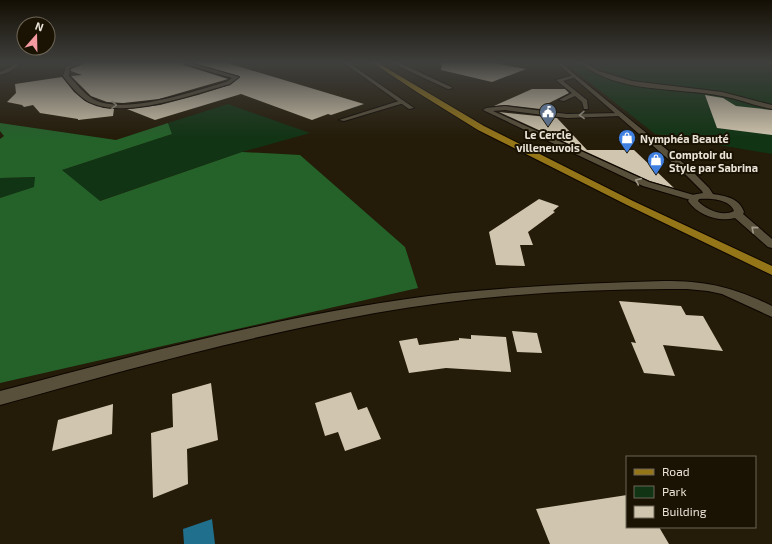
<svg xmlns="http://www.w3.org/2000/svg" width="772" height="544" viewBox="0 0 772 544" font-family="'Exo 2',sans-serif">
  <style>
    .green { fill: #113414 }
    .forest { fill: #24622a }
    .water { fill: #206f8c }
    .building { fill: #d0c5ae }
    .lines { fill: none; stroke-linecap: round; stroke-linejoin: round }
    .lane-casing { stroke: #0d0600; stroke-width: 2 }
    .street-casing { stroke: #0d0600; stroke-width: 2 }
    .primary-casing { stroke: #0d0600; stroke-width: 2 }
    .lane { fill: #59503b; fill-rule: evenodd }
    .street { fill: #59503b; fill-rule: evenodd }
    .primary { fill: #947518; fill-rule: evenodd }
    .oneway { stroke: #a19a89 }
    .labels { text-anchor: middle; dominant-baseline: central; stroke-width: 4; stroke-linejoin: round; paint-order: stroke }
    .far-poi-label { font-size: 11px; font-weight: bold; fill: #e9e3d7; stroke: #1a1202; text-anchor: start }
  </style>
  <rect width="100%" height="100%" fill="#241b08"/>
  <path class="green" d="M565,63H772V154L655,134Z
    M228,104L310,133L242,152L99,201L62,170L172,134L168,123Z
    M35,177V187L0,198V178Z"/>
  <path class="forest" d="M0,123L116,140L168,123L172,134L62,170L100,201L242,152L300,155L405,247L418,288L0,383V198L34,187L35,177L0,178V139L4,136L0,131Z"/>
  <path class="water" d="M212,519L215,544H184L183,529Z"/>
  <path class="building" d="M83,63H183L184,65L228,79L159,99L123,103L107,102L91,96L71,76L82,75L71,71V69L83,64Z
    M194,63H227L364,104L331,115L328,114L312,120L241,94L155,120L127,109L160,105L198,95L230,85L240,77L239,76Z
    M442,63H494L526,69L492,82L441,70Z
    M62,77L74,92L85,101L104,108L114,109L113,116L78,120V119L40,113L33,105L24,107L22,105L7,102L16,93L15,84Z
    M532,89H565L569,93L545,105L549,110L505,105L494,106Z
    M705,95L723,98L736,106L772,110V135L717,128Z
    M499,112L557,118L587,150H634L674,188L650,181Z
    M539,199L559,206L553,211L555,212L528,232L533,245H520L525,266L496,265L489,232Z
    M619,301L681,306L686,315L703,316L723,351L663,345L675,376L644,373L631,342L636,343Z
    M512,331L537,333L542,353L517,352Z
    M471,335L506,337L511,372L446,368L409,373L399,341L417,338L419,345L459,340V338L471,339Z
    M211,383L218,440L187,449L188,484L153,498L151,433L173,427L172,394Z
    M351,392L358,410L367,407L381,439L345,451L338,432L325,436L315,403Z
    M113,404L112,434L52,451L58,420Z
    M627,495V527H659L669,544H550L536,509Z"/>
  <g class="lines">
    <defs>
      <path id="lane" d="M18,63H22L9,72L0,75V72Z
        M396,63H400L453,88L448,89L400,67Z
        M581,63H585L599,71L632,81L722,92L772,105V109C755,106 739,99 722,96C678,87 617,94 581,63Z
        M574,75L576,77L563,81L587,100L588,109H584L582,102L575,96L564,101L559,100L572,93L556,80Z
        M402,100L405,102L404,103L344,121L339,120Z
        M505,106L567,114L622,113L623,114L620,116L567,118L505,110L493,111L649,182L697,196L698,198L694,201L643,186L483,110L486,108Z"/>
      <path id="street" d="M76,63H82L70,68L69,76C76,83 84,94 93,99C125,116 193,91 226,82L232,78L184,64V63H190L239,77L230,84C193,94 126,120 89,102C79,97 70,85 63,76L66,66Z
        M344,63H349L414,108L409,109Z
        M557,63H561L688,167L709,188L713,194C726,196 739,198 744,212L743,214L772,239V248L768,247L735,218C718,222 699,216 688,201L692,195L703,193L702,191L682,171ZM699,199C709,198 730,199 734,211C723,217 706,210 698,201Z
        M664,281C707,281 733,287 772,306V317L722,294L708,291L687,289C583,288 478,295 375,313C248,336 124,370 0,405V391C149,352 300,310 454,293C524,286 594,283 664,281Z"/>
      <path id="primary" d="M373,63H378L484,126L633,201L772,266V275L627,205L478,130L420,94Z"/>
    </defs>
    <use href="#lane" class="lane-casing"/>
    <use href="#street" class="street-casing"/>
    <use href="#primary" class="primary-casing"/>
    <use href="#lane" class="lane"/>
    <use href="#street" class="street"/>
    <use href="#primary" class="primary"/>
  </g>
  <defs><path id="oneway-chevron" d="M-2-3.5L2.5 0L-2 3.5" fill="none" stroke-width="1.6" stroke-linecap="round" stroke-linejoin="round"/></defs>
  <g class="oneway">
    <use href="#oneway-chevron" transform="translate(114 105) rotate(1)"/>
    <use href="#oneway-chevron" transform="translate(582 115) rotate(179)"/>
    <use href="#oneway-chevron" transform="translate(638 181) rotate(-156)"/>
    <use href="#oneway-chevron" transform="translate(754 229) rotate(-139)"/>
  </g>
  <linearGradient id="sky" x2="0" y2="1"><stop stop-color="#140f04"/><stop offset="0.45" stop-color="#3f3f3d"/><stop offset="1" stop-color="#3f3f3d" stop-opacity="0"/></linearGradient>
  <rect width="772" height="139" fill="url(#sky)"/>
  <defs>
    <symbol id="civic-pin" viewBox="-11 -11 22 30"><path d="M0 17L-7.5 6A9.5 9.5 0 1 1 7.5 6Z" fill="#5c6f8a" stroke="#1a1202"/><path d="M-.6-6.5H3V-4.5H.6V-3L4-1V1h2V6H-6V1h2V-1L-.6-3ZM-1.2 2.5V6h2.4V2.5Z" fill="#fff"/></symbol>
    <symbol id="shop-pin" viewBox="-11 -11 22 30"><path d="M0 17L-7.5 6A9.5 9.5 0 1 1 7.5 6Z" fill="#3f7fe0" stroke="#1a1202"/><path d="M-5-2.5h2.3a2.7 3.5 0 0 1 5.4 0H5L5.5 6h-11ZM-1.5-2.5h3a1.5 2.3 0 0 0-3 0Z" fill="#fff"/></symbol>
  </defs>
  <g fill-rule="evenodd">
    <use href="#civic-pin" x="538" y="102" width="20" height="27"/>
    <use href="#shop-pin" x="617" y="128" width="20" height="27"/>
    <use href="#shop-pin" x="646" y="150" width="20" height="27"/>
  </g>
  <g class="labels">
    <g class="far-poi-label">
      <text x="548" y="134" text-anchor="middle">Le Cercle<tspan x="548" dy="13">villeneuvois</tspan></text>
      <text x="640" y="138">Nymphéa Beauté</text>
      <text x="669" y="154">Comptoir du<tspan x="669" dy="13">Style par Sabrina</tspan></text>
    </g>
  </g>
  <rect x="626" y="456" width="130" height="72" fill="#1a1202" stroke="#6d6657"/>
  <rect x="634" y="469" width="20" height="6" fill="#947518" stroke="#6d6657"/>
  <text x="662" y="476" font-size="12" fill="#e9e3d7">Road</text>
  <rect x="634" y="486" width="20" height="12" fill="#113414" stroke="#6d6657"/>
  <text x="662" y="496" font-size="12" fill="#e9e3d7">Park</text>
  <rect x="634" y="506" width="20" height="12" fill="#d0c5ae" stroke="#6d6657"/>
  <text x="662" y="516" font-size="12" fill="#e9e3d7">Building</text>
  <g transform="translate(36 36) rotate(20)"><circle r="19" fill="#1a1202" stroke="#6d6657"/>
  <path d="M0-3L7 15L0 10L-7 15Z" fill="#f49aa0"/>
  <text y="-6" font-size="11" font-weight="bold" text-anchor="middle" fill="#e9e3d7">N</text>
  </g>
</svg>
